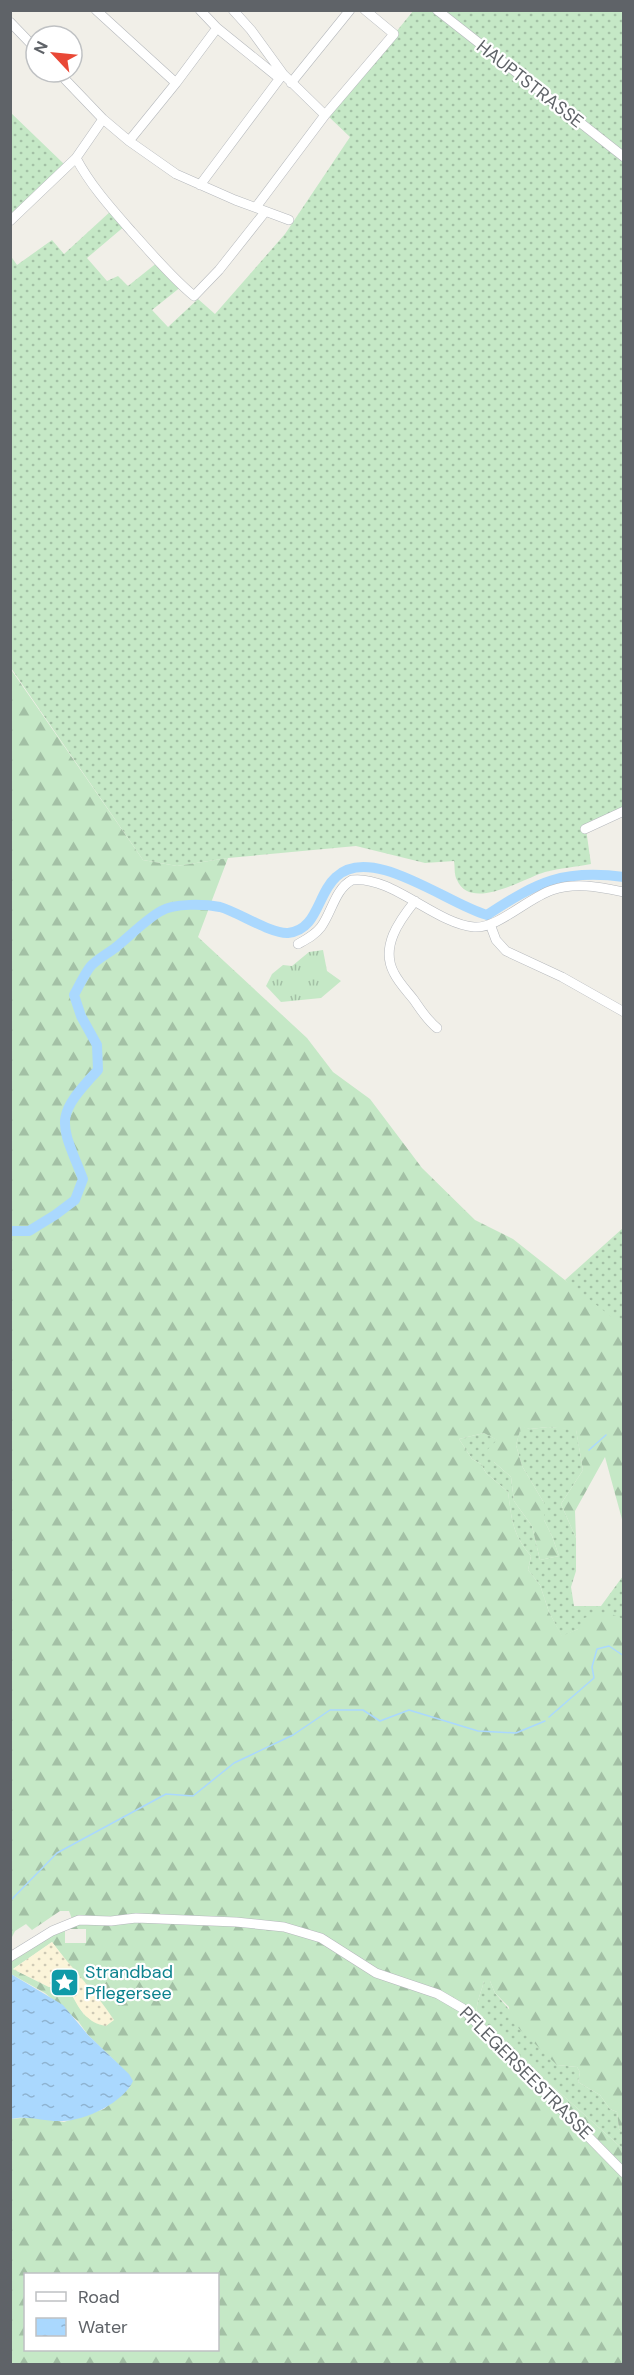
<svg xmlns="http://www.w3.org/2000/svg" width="634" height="2375" viewBox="0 0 634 2375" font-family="'DM Sans',sans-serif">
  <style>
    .grass { fill: url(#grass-dots) }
    .forest { fill: url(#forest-firs); fill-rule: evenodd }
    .sand { fill: url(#sand-dots) }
    .park { fill: url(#park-tufts) }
    .water { fill: url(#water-ripples) }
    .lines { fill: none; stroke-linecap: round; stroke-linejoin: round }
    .stream { stroke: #aad8fe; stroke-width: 1.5 }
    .river { stroke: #aad8fe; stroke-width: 10 }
    .minor-casing { stroke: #b5b8bc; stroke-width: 10 }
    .minor { stroke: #fff; stroke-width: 9 }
    .labels { text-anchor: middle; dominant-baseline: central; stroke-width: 4.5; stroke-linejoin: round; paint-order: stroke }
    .street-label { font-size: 18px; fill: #5f6368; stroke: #fff }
    .culture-label { font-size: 18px; fill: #0d838f; stroke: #fff; text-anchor: start }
  </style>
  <defs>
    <pattern id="grass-dots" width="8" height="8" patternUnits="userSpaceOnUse" patternTransform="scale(1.5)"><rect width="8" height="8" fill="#c5e8c6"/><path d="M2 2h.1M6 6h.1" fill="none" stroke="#a3c0a5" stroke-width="1.8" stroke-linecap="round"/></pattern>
    <pattern id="forest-firs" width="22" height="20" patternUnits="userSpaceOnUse" patternTransform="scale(1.5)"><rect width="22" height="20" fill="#c5e8c6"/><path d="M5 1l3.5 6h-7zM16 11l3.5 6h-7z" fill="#a3c0a5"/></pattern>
    <pattern id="sand-dots" width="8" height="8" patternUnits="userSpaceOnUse" patternTransform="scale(1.5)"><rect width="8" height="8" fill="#fbf4d9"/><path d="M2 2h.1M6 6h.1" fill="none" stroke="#cec9b4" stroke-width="1.8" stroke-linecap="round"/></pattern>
    <pattern id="park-tufts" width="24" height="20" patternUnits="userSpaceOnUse" patternTransform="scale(1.5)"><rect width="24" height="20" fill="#c5e8c6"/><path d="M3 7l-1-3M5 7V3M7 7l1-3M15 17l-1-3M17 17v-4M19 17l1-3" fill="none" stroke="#a3c0a5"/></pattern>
    <pattern id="water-ripples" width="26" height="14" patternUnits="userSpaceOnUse" patternTransform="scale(1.5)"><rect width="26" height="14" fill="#aad8fe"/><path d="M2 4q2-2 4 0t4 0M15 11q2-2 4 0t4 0" fill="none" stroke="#8eb3d1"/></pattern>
  </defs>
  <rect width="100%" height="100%" fill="#f1efe8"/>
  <path class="grass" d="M413,11H623L624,811L586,829L591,864C576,867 560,868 545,872C524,878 471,912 457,880C454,875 455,867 454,861L425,863L356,846L228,858L177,866L143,860L11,668L10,255L17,265L52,240L64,254L112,210L126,225L87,258L107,281L118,276L128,286L158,262L182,286L152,310L168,327L198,299L215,314L285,234L350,137L328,116Z
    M10,112L64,164L10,218Z
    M623,1228V1344L565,1280Z
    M521,1426L530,1429L548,1427L576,1429L583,1470L561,1504L576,1538V1571L571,1587L574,1606H601L623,1576V1619L578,1629L562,1637L549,1612L540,1585L528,1570L531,1556C512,1534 512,1520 508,1492L486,1473L481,1464L472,1459L459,1439L484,1433L498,1440L494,1462L511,1477L514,1501L532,1526L540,1560L559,1556L552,1536L544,1520V1503L522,1466L516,1445Z
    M484,1981H490L495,1993L557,2065L577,2067L580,2072L578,2082L600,2095L610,2109L617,2112L619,2129L623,2132V2149L521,2058C511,2054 479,2025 477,2014C475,2005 482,1990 484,1981Z"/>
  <path class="forest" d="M10,668L143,860L177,866L228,858L198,937L307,1038L333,1072L370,1099L422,1168L475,1220L513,1239L623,1326V1523L605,1457L575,1511L576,1538L561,1504L583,1470L576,1430L548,1427L530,1429L521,1427L516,1445L522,1466L544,1503V1520L552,1536L559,1556L540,1560L532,1526L514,1501L511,1477L494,1462L486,1451L497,1440L484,1433L459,1439L472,1459L481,1464L486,1473L508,1492C512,1520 512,1534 531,1556L528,1570L540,1585L549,1612L562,1636L578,1629L584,1618L607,1612L623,1619V2132L619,2129L617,2112L610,2109L600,2095L578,2082L580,2072L577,2067L557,2065L510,2020L509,2007L495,1993L490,1981H484C482,1990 475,2005 477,2014C479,2025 511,2054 521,2058L623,2149V2364H11V2119L32,2117L64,2122L104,2109L130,2087L115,2061L88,2035L78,2021L45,1993L11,1974V1954L72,1919L69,1911H60L32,1930L26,1924L15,1931L11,1939ZM65,1929H86V1943H65ZM52,1942L70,1966L84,2015L72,1995L62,1994L59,1987H49L13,1969ZM26,2274H218V2350H26Z"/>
  <path class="sand" d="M52,1942C72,1969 96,1992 114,2020L106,2026C88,2023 80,2011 72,1995L62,1994L59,1987H49L13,1969Z"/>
  <path class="park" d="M323,950L327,971L341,981L321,998L281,1002L266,986L272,974L283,965L292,966L309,952Z"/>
  <path class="water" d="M11,1974L63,2005L88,2035L129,2074L133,2081C124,2102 85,2121 62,2121C44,2122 29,2115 11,2119Z"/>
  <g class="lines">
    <path class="stream" d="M589,1450L606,1435
      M549,1717L594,1678L592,1667L597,1649L609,1646L624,1656
      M10,1901L57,1853L166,1794L193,1796L234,1763L293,1735L330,1710H363L380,1721L409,1710L478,1731L516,1733L545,1721"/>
    <path class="river" d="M10,1231H29L55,1215L75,1200L83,1179C60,1121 53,1118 98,1070L97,1045L81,1016L74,995C79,986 84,975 90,967C96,960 107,954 115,948C130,936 145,920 161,911C174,903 205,904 220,907C238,912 271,934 288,933C318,930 317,894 336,877C371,843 449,905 487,915C537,882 563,869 624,877"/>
    <defs>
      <path id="minor" d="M96,10L176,83
        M200,10L217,28L279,78
        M233,10L251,30L283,74L325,115
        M437,10L624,157
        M10,22L36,49
        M58,72L103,119L129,141L176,174L235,200L289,220
        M291,83L350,10
        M129,141L176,83L217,28
        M76,158C91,186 111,208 132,232C152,254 171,277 194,296L219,270L265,212
        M200,185L283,74
        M256,207L325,115L394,34L365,10
        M10,221L76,158L103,119
        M585,829L624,811
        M415,901C399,921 380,947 394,973C399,983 407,991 414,1000C421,1010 427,1020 437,1028
        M490,924L496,940L506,951L562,977L624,1012
        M298,944C307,939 315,935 321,927C332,912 335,889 352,880C391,875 436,924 474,927C497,929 528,898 552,890C576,882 599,887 624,892
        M10,1957L52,1931L79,1920L111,1921L136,1918L236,1922L284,1927L321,1938L376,1973L438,1994L462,2008L624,2173"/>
    </defs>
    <use href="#minor" class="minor-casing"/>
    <use href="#minor" class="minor"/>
  </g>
  <defs>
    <symbol id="sight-square" viewBox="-11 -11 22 22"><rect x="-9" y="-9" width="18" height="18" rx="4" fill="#0f9aa8" stroke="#fff"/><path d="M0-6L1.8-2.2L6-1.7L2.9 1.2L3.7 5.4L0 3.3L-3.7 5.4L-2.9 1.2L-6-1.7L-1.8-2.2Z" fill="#fff"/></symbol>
  </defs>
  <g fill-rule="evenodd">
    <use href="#sight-square" x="48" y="1966" width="33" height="33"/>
  </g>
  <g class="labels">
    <g class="street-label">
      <text transform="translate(530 84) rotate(38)">HAUPTSTRASSE</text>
      <text transform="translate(526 2073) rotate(45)">PFLEGERSEESTRASSE</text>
    </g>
    <g class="culture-label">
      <text x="85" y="1972">Strandbad<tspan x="85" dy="21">Pflegersee</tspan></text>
    </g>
  </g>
  <rect width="634" height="2375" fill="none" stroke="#5f6368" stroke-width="24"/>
  <rect x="24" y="2273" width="195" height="78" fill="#ffffff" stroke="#bfc1c3" stroke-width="1.5"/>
  <rect x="36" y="2292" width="30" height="9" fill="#ffffff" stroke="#bfc1c3" stroke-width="1.5"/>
  <text x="78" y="2303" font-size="18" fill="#5f6368">Road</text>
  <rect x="36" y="2318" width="30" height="18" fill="url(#water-ripples)" stroke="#bfc1c3" stroke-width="1.5"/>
  <text x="78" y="2333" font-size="18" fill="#5f6368">Water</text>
  <g transform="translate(54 54) rotate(296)"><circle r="28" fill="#ffffff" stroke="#bfc1c3" stroke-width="1.5"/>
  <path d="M0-4.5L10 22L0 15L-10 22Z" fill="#e94836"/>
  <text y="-9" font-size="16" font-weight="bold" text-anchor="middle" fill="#5f6368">N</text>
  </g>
</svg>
